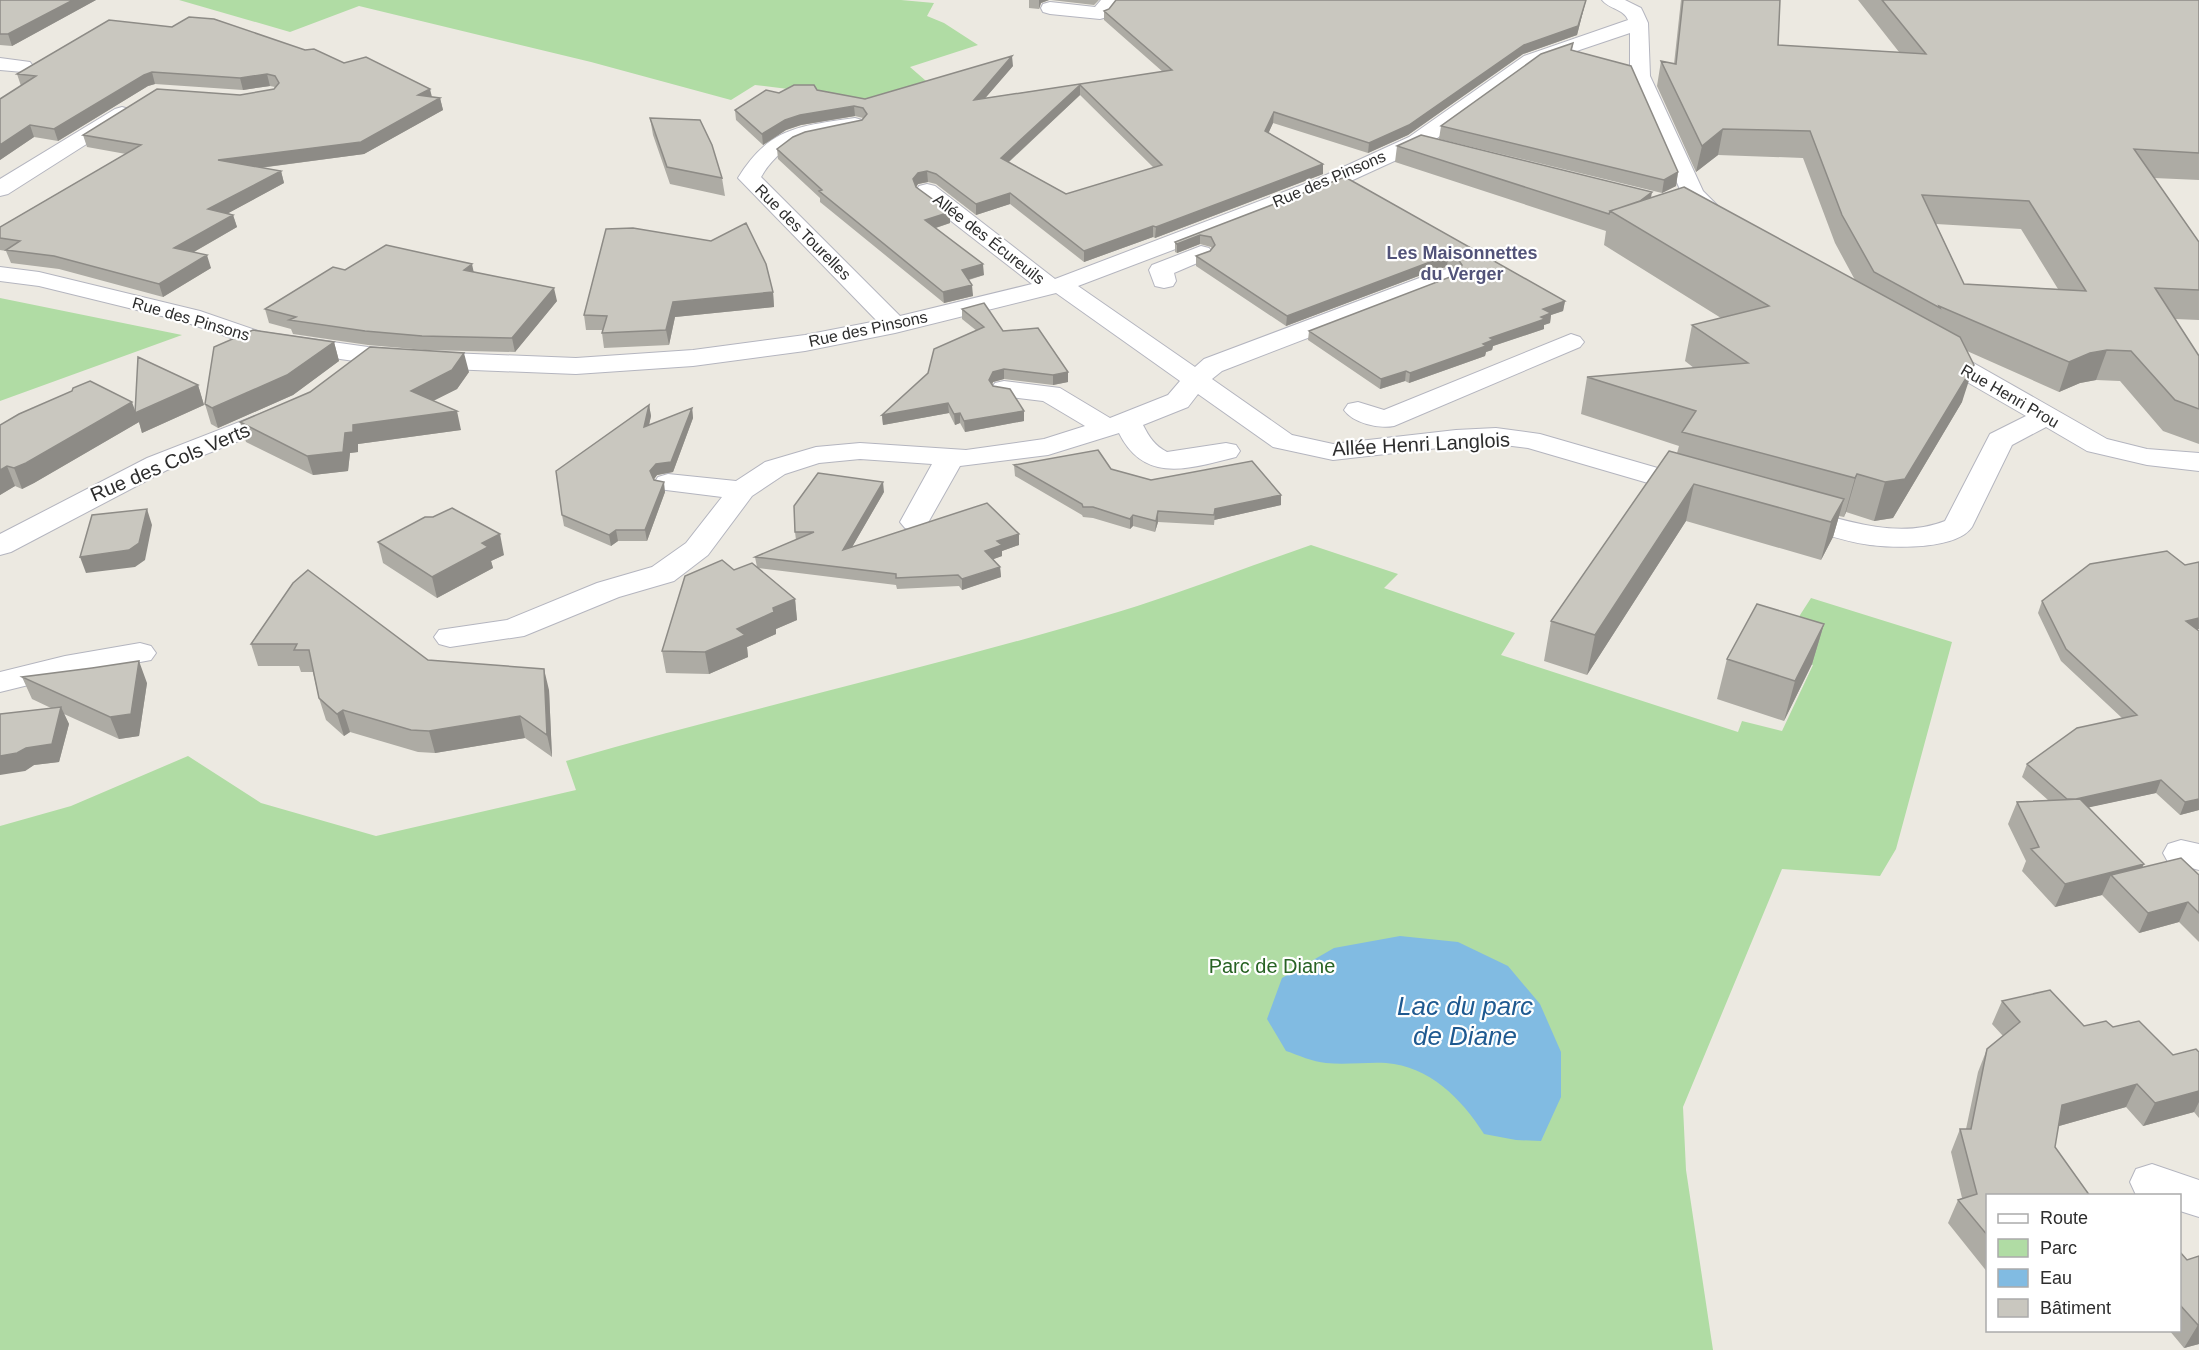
<svg xmlns="http://www.w3.org/2000/svg" width="2199" height="1350" viewBox="0 0 2199 1350" font-family="Arial,sans-serif">
  <style>
    .green { fill: #b0dca4 }
    .water { fill: #81bbe2 }
    .lines { fill: none; stroke-linecap: round; stroke-linejoin: round }
    .minor-casing { stroke: #b4b5bf; stroke-width: 2 }
    .minor { fill: #fff; fill-rule: evenodd }
    .wall { fill: #adaba4; fill-rule: evenodd }
    .shaded-wall { fill: #8d8b86 }
    .building { fill: #c9c7bf; stroke: #8d8b86; stroke-width: 1.5; fill-rule: evenodd }
    .labels { text-anchor: middle; dominant-baseline: central; stroke-width: 4.5; stroke-linejoin: round; paint-order: stroke }
    .far-street-label { font-size: 16px; fill: #2d2d2d; stroke: #fff }
    .far-neighbourhood-label { font-size: 18px; font-weight: bold; fill: #525379; stroke: #fff }
    .street-label { font-size: 20px; fill: #2d2d2d; stroke: #fff }
    .park-label { font-size: 20px; fill: #286324; stroke: #fff }
    .near-water-label { font-size: 26px; font-style: italic; fill: #1e5990; stroke: #fff }
  </style>
  <rect width="100%" height="100%" fill="#ece9e1"/>
  <path class="green" d="M179,0H901L934,3L927,16L944,23L978,45L910,67L933,87L862,108L828,94L755,85L731,100L591,62L359,6L290,32Z
    M0,298L182,335L0,401Z
    M1311,545L1398,574L1384,588L1515,633L1501,655L1738,732L1742,721L1782,731L1813,665L1775,654L1811,598L1952,642L1896,849L1880,876L1782,869L1683,1107L1686,1170L1713,1350H0V826L71,806L188,756L261,803L376,836L576,790L566,761C749,708 936,667 1118,612C1183,592 1247,567 1311,545Z"/>
  <path class="water" d="M1400,936L1458,942L1508,966L1540,1004L1561,1052V1097L1541,1141L1516,1140L1484,1134C1462,1099 1429,1066 1386,1063C1366,1062 1346,1065 1326,1063C1313,1062 1298,1055 1286,1051L1267,1019L1282,978L1334,948Z"/>
  <g class="lines">
    <defs>
      <path id="minor" d="M1101,0H1120L1107,17L1100,19L1050,14L1043,12L1041,8L1043,4L1050,2L1095,7Z
        M1602,0H1625L1641,8L1643,12L1648,23L1650,76L1703,191L1731,219L1735,224L1731,229L1723,231L1715,229L1682,194L1630,76V33L1538,64L1425,147L1331,190L1078,286L1195,367L1204,359L1438,271L1447,269L1456,271L1459,276L1456,281L1222,371L1212,379L1292,435L1333,444L1456,430L1496,428L1540,434L1706,482L1710,488L1706,494L1696,497L1528,448L1496,444L1456,446L1333,460L1273,447L1198,394L1188,407L1143,425C1149,437 1155,446 1167,452L1226,443L1236,445L1240,451L1236,457C1191,468 1145,485 1119,433L1048,455L960,466L925,528L915,531L905,528L900,522L932,464L860,459L819,463L785,474L752,496L708,555L674,581L619,597L524,636L450,647L439,644L434,637L439,630L507,620L597,583L652,567L686,543L722,497L658,489L654,483L658,477L668,474L736,481L765,462L816,447L860,443L966,450L1044,439L1085,426L1043,401L995,395L991,389L995,383L1004,381L1060,388L1110,418L1168,395L1180,381L1056,293L895,333L805,351L693,366L576,374L425,368L368,363L257,347L182,321L39,286L0,281V267L39,272L200,311L261,332L368,347L425,352L576,358L693,350L805,335L877,321L738,178C769,127 800,126 855,118L862,120L866,124L862,128C820,139 786,134 761,177L900,316L1032,284L919,196L916,191L919,186L927,184L935,186L1055,279L1315,180L1409,137L1524,56L1628,20C1624,9 1609,9 1602,0Z
        M0,58L30,62L33,66L30,70L23,72L0,70Z
        M122,107L129,109L132,113L129,117L8,194L0,196V179L115,109Z
        M1201,246L1209,248L1213,253L1209,258L1174,273L1176,281L1173,286L1164,288L1155,286L1149,270L1152,265Z
        M1571,334L1580,337L1584,342L1580,347L1394,426C1379,429 1353,423 1344,410L1348,404L1358,402L1384,410Z
        M1931,342L1940,344L2107,439L2147,449L2199,453V471L2147,465L2087,451L2046,427L2012,445L1972,527C1956,550 1896,548 1870,545C1840,541 1810,529 1781,521L1776,515L1781,509L1791,506C1841,518 1895,541 1945,521L1990,434L2026,416L1922,356L1918,350L1922,344Z
        M283,405L293,407L297,413L293,419L167,470L11,552L0,555V534L147,458Z
        M140,643L151,646L156,653L151,660L65,676L0,692V672L65,656Z
        M2181,840L2199,844V870L2168,862L2163,853L2168,844Z
        M2152,1164L2199,1180V1217L2180,1211V1196L2136,1195L2130,1182L2136,1169Z"/>
    </defs>
    <use href="#minor" class="minor-casing"/>
    <use href="#minor" class="minor"/>
  </g>
  <path class="wall" d="M0,0H96L12,46L0,45Z
    M1029,0H1049L1041,3L1039,9L1029,8Z
    M1051,0H1099L1094,5Z
    M1586,0L1577,35L1523,54L1408,135L1368,153L1273,123L1268,133L1323,164V174L1155,238L1153,237L1084,262L1010,204L976,215L936,184L928,182L918,184L916,187L950,212V223L936,228L984,275L969,280L973,296L944,303L820,202V198L778,159L777,149L862,120L863,118L855,116L801,125L786,130L763,145L736,120L735,110L779,93L817,90L865,99L1013,66L985,98L1163,72L1104,20V11L1109,9ZM1080,95L1154,168L1066,194L1009,162Z
    M1681,0H1780L1778,45L1899,52L1858,0H2199V180L2154,178L2199,242V320L2175,319L2199,356V444L2163,431L2120,381L2096,380L2080,383L2059,392L1967,351L1962,402L1893,518L1874,521L1846,512L1844,517L1839,516L1833,537L1821,560L1686,521L1587,675L1544,661L1551,621L1677,453L1679,446L1581,414L1587,377L1694,368L1685,361L1692,325L1721,318L1604,245L1606,231L1395,162L1397,146L1651,198L1855,280L1835,243L1803,158L1718,155L1696,172L1657,86L1661,61L1674,64ZM1936,224L2021,229L2058,289L1964,284Z
    M1573,43L1572,50L1678,172L1676,186L1662,193L1439,139L1441,126Z
    M344,63L432,97L440,98L443,110L364,154L260,168L281,171L284,183L228,213L233,215L237,227L194,252L211,268L163,297L59,269L11,263L6,251L0,250V227L126,154L87,147L83,135L240,95L274,89L275,87L270,86L243,90L155,84L148,86L58,141L34,137L0,160L21,86L17,74Z
    M650,118L722,178L725,196L670,184L653,135Z
    M1345,177L1565,301L1563,311L1551,315L1550,323L1544,325V329L1493,346L1492,350L1486,352L1485,356L1409,383L1405,381L1380,389L1308,340L1309,331L1458,274L1459,272L1456,269L1447,267L1437,269L1286,326L1196,266V256L1210,251L1212,249L1211,247L1200,244L1177,253L1175,252V242Z
    M345,270L474,272L557,301L515,352L425,350L368,345L293,334L291,329L269,323L265,309Z
    M773,292L774,307L675,317L669,345L604,348L602,333L603,330H586L584,315Z
    M962,309L1003,331L1068,372V382L1053,385L1004,379L993,382L992,385L993,386L1024,411V421L965,432L960,423L955,425L949,413L883,425L882,415L977,331L962,319Z
    M334,342L339,361L293,395L218,428L211,424L205,404Z
    M469,372L457,389L433,401L461,430L358,444V452L350,453L348,471L313,475L246,442L240,422Z
    M198,385L204,405L142,433L139,422L34,483L22,489L15,486L0,495V425L136,412Z
    M649,405L651,416L649,425L692,408L693,418L673,472L657,475L654,479L665,492L647,541H618L611,546L564,526L562,515Z
    M1014,465L1111,469L1151,480L1281,505L1214,520V525L1158,522L1155,532L1133,526L1130,529L1093,518L1083,517L1082,515L1015,476Z
    M884,492L852,547L1019,545L1002,551V556L993,559L1000,567L1001,577L962,590L959,586L897,589L896,585L758,568L795,599L797,620L776,629V634L747,647L748,657L709,674L666,673L662,651L734,570L757,567L755,557L796,540L795,532Z
    M378,542L504,555L491,561L493,568L437,598L383,563Z
    M293,583L428,660L549,690L552,757L525,738L435,753L418,752L350,732L344,736L326,720L319,698L313,672H301L299,666H258L251,644Z
    M2042,601L2196,629L2199,810L2180,815L2156,793L2089,807L2142,867L2199,875V942L2179,922L2139,933L2102,895L2055,907L2022,871L2026,861L2008,824L2017,802L2048,800L2022,777L2027,764L2122,718L2061,661L2038,613Z
    M1824,624L1812,664L1784,721L1717,699L1727,659Z
    M22,677L147,683L139,736L119,739L64,714L69,724L59,762L34,765L25,771L51,708L32,699Z
    M2002,1001L2084,1026L2113,1027L2173,1055L2199,1052V1118L2194,1112L2143,1126L2126,1107L2059,1126L1988,1196V1273L1948,1223L1958,1200L1962,1198L1951,1152L1960,1129H1966L1978,1072L1987,1049L2003,1036L1992,1024Z
    M2180,1252L2187,1260L2199,1256V1344L2184,1348L2169,1330H2180Z"/>
  <path class="shaded-wall" d="M73,0H96L12,46L8,34Z
    M1039,0H1049L1041,3L1039,9Z
    M1586,0L1577,35L1523,54L1408,135L1368,153L1369,143Z
    M1012,56L1013,66L975,110L974,100Z
    M152,72L155,84L148,86L58,141L54,129L144,75Z
    M267,74L270,86L243,90L240,78Z
    M1080,85V95L1002,168L1001,158Z
    M430,89L433,101L418,95Z
    M440,98L443,110L364,154L221,173L218,160Z
    M854,106L855,116L801,125L786,130L763,145L762,134L785,120L800,115Z
    M1274,112L1273,123L1265,141V131Z
    M30,125L34,137L0,160V145Z
    M1723,129L1718,155L1696,172L1702,146Z
    M1323,164V174L1155,238L1156,227Z
    M281,171L284,183L212,222L208,209Z
    M927,171L928,182L918,184L914,190L913,179L918,173Z
    M1678,172L1676,186L1662,193L1664,180Z
    M1652,192L1649,209L1620,217Z
    M1010,193V204L976,215V204Z
    M950,212V223L926,231L925,220Z
    M233,215L237,227L178,261L174,248Z
    M1153,226V237L1084,262V251Z
    M1200,235V244L1177,253V244Z
    M207,255L211,268L163,297L159,284Z
    M1448,257L1447,267L1437,269L1286,326L1287,316L1438,259Z
    M472,264L475,278L464,270Z
    M983,264L984,275L963,281L962,270Z
    M972,285L973,296L944,303L943,292Z
    M554,288L557,301L515,352L512,338Z
    M773,292L774,307L675,317L669,345L666,330L673,302Z
    M1565,301L1563,311L1551,315L1550,323L1544,325V329L1493,346L1492,350L1486,352L1485,356L1409,383L1410,373L1490,338L1543,309Z
    M334,342L339,361L293,395L218,428L212,408Z
    M2107,350L2096,380L2080,383L2059,392L2069,362L2090,353Z
    M464,353L469,372L457,389L415,410L411,391Z
    M1974,365L1962,402L1893,518L1874,521L1885,482Z
    M1004,369V379L993,382L989,390V380L993,372Z
    M1406,371L1405,381L1380,389L1381,379Z
    M1068,372V382L1053,385V375Z
    M198,385L204,405L142,433L139,422L34,483L22,489L14,468L132,402L136,413Z
    M948,403L949,413L883,425L882,415Z
    M649,405L651,416L646,438L644,427Z
    M692,408L693,418L673,472L657,475L652,482L650,471Z
    M457,411L461,430L358,444V452L350,453L348,471L313,475L307,456L345,433L353,425Z
    M1024,411V421L965,432L964,421Z
    M960,413V423L955,425L954,414Z
    M7,466L15,486L0,495V470Z
    M1857,474L1846,512L1844,517L1855,478Z
    M664,482L665,492L647,541L645,530Z
    M883,482L884,492L844,561L843,550Z
    M1694,484L1686,521L1587,675L1595,635Z
    M1281,495V505L1214,520V525L1215,509Z
    M1844,499L1833,537L1821,560L1831,522Z
    M147,509L152,525L145,560L135,567L86,573L80,557Z
    M1158,511V522L1155,532L1156,521Z
    M1133,515V526L1130,529V519Z
    M616,530L618,541L611,546L609,535Z
    M500,534L504,555L491,561L493,568L437,598L432,577L482,543Z
    M1019,534V545L1002,551V556L986,562L985,551L997,541Z
    M1000,567L1001,577L962,590V579Z
    M795,599L797,620L776,629V634L747,647L748,657L709,674L705,652L737,629L773,608Z
    M2199,618V629L2181,633L2186,621Z
    M1824,624L1812,664L1784,721L1795,681Z
    M139,661L147,683L139,736L119,739L110,717Z
    M544,669L549,690L552,757L547,735Z
    M61,707L69,724L59,762L34,765L25,771L0,775V756Z
    M343,710L350,732L344,736L337,714Z
    M520,716L525,738L435,753L429,731Z
    M2161,780L2156,793L2063,813L2068,801Z
    M2199,799V810L2180,815L2185,802Z
    M2144,864L2133,887L2111,875L2102,895L2055,907L2065,884Z
    M2188,902L2179,922L2139,933L2148,913Z
    M2137,1084L2126,1107L2052,1128L2062,1105Z
    M2199,1091V1102L2194,1112L2143,1126L2155,1103Z
    M2198,1325H2199V1344L2184,1348Z"/>
  <path class="building" d="M0,0H73L8,34H0Z
    M1116,0H1586L1578,26L1524,45L1409,125L1369,143L1274,112L1265,131L1323,164L1156,227L1153,226L1084,251L1010,193L976,204L936,174L927,171L918,173L913,179L916,187L950,212L925,220L983,264L962,270L972,285L943,292L819,191L822,190L777,149L793,137L805,132L862,120L867,114L863,108L854,106L800,115L785,120L762,134L735,110L766,90L779,93L794,85H814L817,90L865,99L1012,56L974,100L1172,70L1104,11L1109,9ZM1080,85L1162,165L1066,194L1001,158Z
    M1683,0H1780L1778,45L1926,54L1882,0H2199V153L2134,149L2199,242V290L2155,288L2199,356V409L2175,400L2131,351L2107,350L2090,353L2069,362L1939,306L1940,308L1874,272L1842,215L1810,131L1723,129L1702,146L1661,61L1676,64ZM1922,195L2029,201L2086,291L1964,284Z
    M189,17L214,19L305,50L314,49L344,63L366,57L430,89L418,95L440,98L361,142L218,160L281,171L208,209L233,215L174,248L207,255L159,284L54,256L6,250L20,241L0,238V227L141,145L83,135L157,89L240,95L274,89L279,83L275,76L267,74L240,78L152,72L144,75L54,129L30,125L0,145V99L36,76L17,74L109,20L172,27Z
    M1573,43L1571,50L1631,66L1678,172L1664,180L1441,126L1541,54Z
    M650,118L700,120L712,145L722,178L667,167Z
    M1421,135L1652,192L1640,201L1610,211L1609,214L1397,146Z
    M1345,177L1565,301L1543,309L1551,313L1541,317L1545,319L1490,338L1493,340L1483,344L1486,346L1410,373L1406,371L1381,379L1309,331L1458,274L1462,265L1458,259L1448,257L1438,259L1287,316L1196,256L1210,251L1215,245L1211,237L1200,235L1177,244L1175,242Z
    M1684,187L1960,337L1974,365L1905,479L1885,482L1857,474L1855,478L1682,432L1696,411L1587,377L1748,363L1692,325L1769,306L1610,211Z
    M746,223L766,264L773,292L673,302L666,330L602,333L607,316L584,315L606,229L633,228L711,241Z
    M386,245L472,264L464,270L554,288L512,338L422,336L365,331L289,320L296,317L265,309L333,267L345,270Z
    M984,303L1003,331L1038,328L1068,372L1053,375L1004,369L993,372L989,380L993,386L1010,389L1024,411L964,421L960,413L954,414L948,403L882,415L928,373L934,349L984,327L962,309Z
    M253,330L334,342L287,375L212,408L205,404L214,347Z
    M370,347L464,353L452,370L411,391L457,411L353,425V432L345,433L343,452L307,456L240,422L310,392Z
    M138,357L198,385L135,413Z
    M90,381L132,402L26,463L14,468L7,466L0,470V425L19,414L72,391L73,388Z
    M649,405L644,427L692,408L671,462L656,464L650,471L654,480L664,482L645,530H616L609,535L562,515L556,471Z
    M1098,450L1111,469L1151,480L1252,461L1281,495L1215,509L1214,515L1158,511L1156,521L1133,515L1130,519L1093,507H1083L1082,504L1014,465Z
    M1669,451L1844,499L1831,522L1694,484L1595,635L1551,621Z
    M818,473L883,482L843,550L987,503L1019,534L997,541L1002,545L985,551L1000,567L962,579L958,575L896,578V574L755,557L814,532H795L794,506Z
    M452,508L500,534L482,543L488,547L432,577L378,542L425,517H433Z
    M147,509L139,543L129,550L80,557L92,515Z
    M2167,551L2185,565L2199,562V618L2186,621L2199,631V799L2185,802L2161,780L2076,799H2067L2027,764L2077,728L2137,715L2066,649L2042,601L2090,564Z
    M722,560L734,570L752,563L795,599L773,608L774,612L737,629L745,635L705,652L662,651L685,576Z
    M308,570L428,660L544,669L547,735L520,716L429,731L411,730L343,710L337,714L319,698L309,650H294L297,644H251L293,583Z
    M1757,604L1824,624L1795,681L1727,659Z
    M139,661L131,714L110,717L22,677L92,668Z
    M61,707L52,744L26,748L17,753L0,756V714Z
    M2080,799L2144,864L2065,884L2031,849L2039,847L2017,802Z
    M2181,858L2199,875V913L2188,902L2148,913L2111,875Z
    M2050,990L2084,1026L2106,1021L2113,1027L2139,1021L2173,1055L2196,1049L2199,1052V1091L2155,1103L2137,1084L2062,1105L2055,1147L2090,1196H1988V1236L1958,1200L1977,1194L1960,1129H1971L1987,1049L2020,1022L2002,1001Z
    M2180,1252L2187,1260L2199,1256V1325H2198L2180,1305Z"/>
  <g class="labels">
    <g class="far-street-label">
      <text transform="translate(1329 179) rotate(-23)">Rue des Pinsons</text>
      <text transform="translate(803 232) rotate(45)">Rue des Tourelles</text>
      <text transform="translate(989 239) rotate(38)">Allée des Écureuils</text>
      <text transform="translate(191 319) rotate(16)">Rue des Pinsons</text>
      <text transform="translate(868 329) rotate(-12)">Rue des Pinsons</text>
      <text transform="translate(2010 396) rotate(30)">Rue Henri Prou</text>
    </g>
    <g class="far-neighbourhood-label">
      <text x="1462" y="253">Les Maisonnettes<tspan x="1462" dy="21">du Verger</tspan></text>
    </g>
    <g class="street-label">
      <text transform="translate(1421 444) rotate(-3)">Allée Henri Langlois</text>
      <text transform="translate(170 462) rotate(-23)">Rue des Cols Verts</text>
    </g>
    <g class="park-label">
      <text x="1272" y="966">Parc de Diane</text>
    </g>
    <g class="near-water-label">
      <text x="1465" y="1006">Lac du parc<tspan x="1465" dy="30">de Diane</tspan></text>
    </g>
  </g>
  <rect x="1986" y="1194" width="195" height="138" fill="#ffffff" stroke="#ababab" stroke-width="1.5"/>
  <rect x="1998" y="1214" width="30" height="9" fill="#ffffff" stroke="#ababab" stroke-width="1.5"/>
  <text x="2040" y="1224" font-size="18" fill="#2d2d2d">Route</text>
  <rect x="1998" y="1239" width="30" height="18" fill="#b0dca4" stroke="#ababab" stroke-width="1.5"/>
  <text x="2040" y="1254" font-size="18" fill="#2d2d2d">Parc</text>
  <rect x="1998" y="1269" width="30" height="18" fill="#81bbe2" stroke="#ababab" stroke-width="1.5"/>
  <text x="2040" y="1284" font-size="18" fill="#2d2d2d">Eau</text>
  <rect x="1998" y="1299" width="30" height="18" fill="#c9c7bf" stroke="#ababab" stroke-width="1.5"/>
  <text x="2040" y="1314" font-size="18" fill="#2d2d2d">Bâtiment</text>
</svg>
